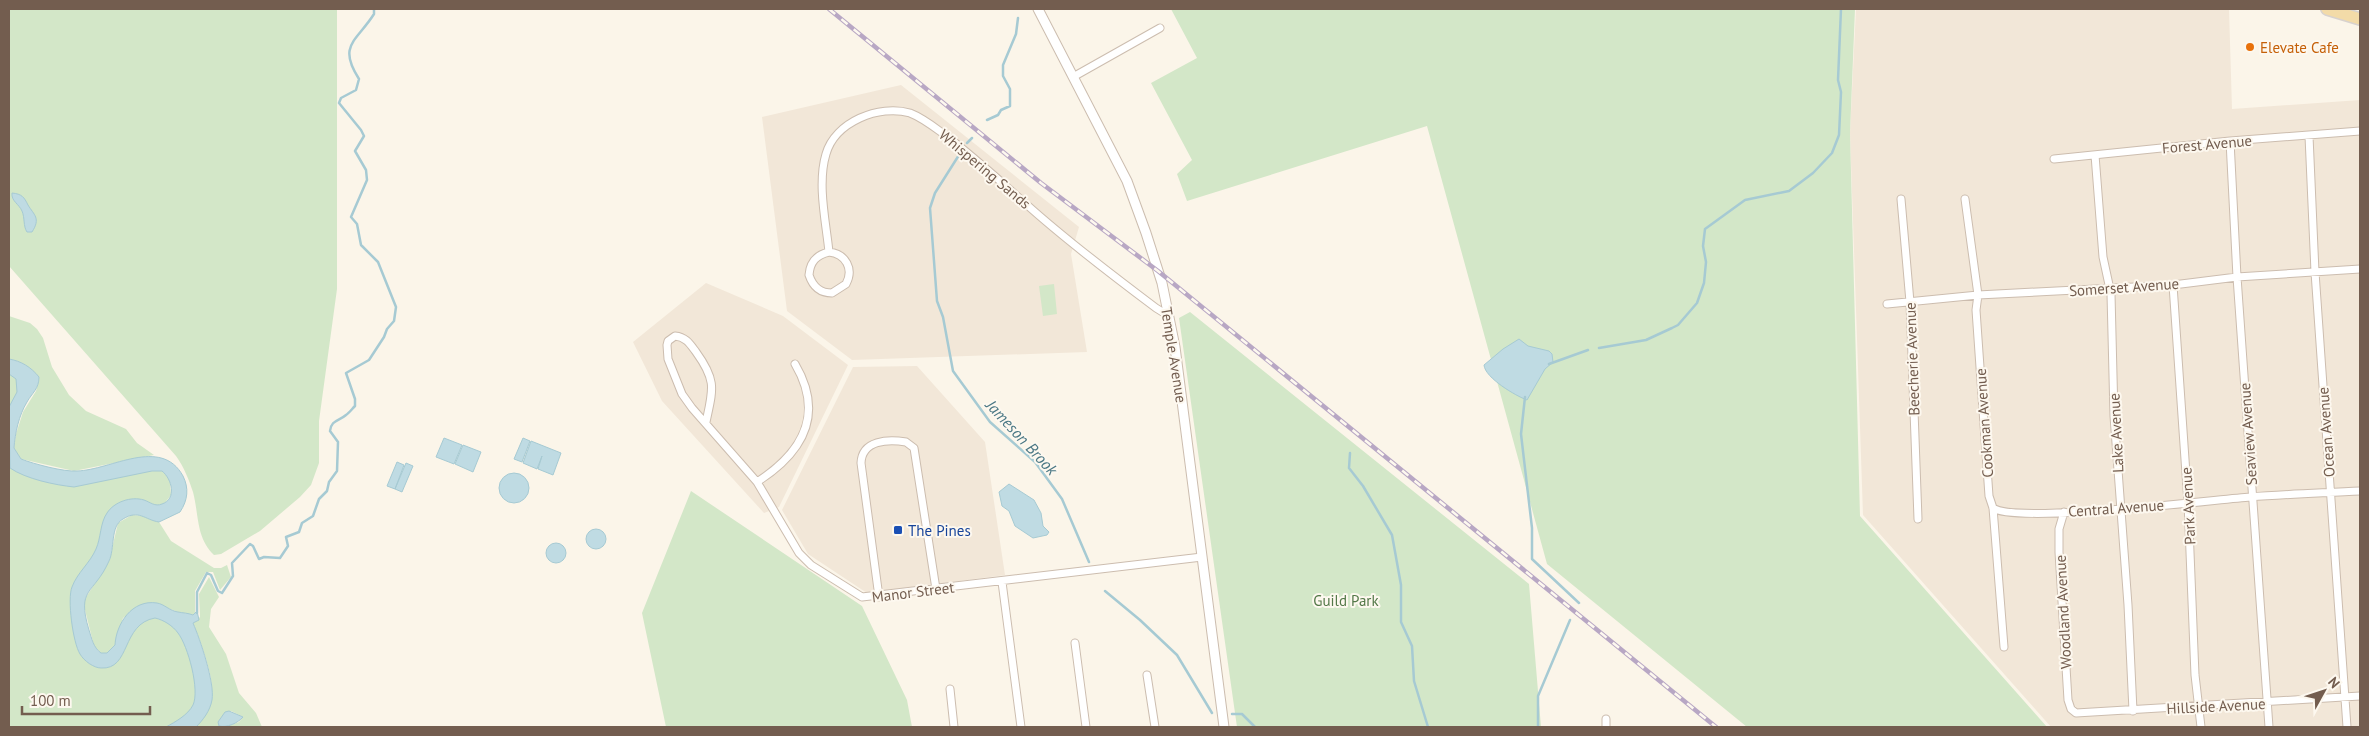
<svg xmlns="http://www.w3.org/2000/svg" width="2369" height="736" viewBox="0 0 2369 736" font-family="'PT Sans',sans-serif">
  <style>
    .residential { fill: #f2e7d8 }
    .green { fill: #d3e7c8 }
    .water { fill: #bfdbe3; stroke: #a6cad3 }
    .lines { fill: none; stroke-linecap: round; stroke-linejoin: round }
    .stream { stroke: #a6cad3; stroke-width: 2.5 }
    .minor-casing { stroke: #ccbdaf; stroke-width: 9 }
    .tertiary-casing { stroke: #ccbdaf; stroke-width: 11 }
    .primary-casing { stroke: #d8d2ce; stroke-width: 14 }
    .minor { stroke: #fff; stroke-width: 7 }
    .tertiary { stroke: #fff; stroke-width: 9 }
    .primary { stroke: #f3dba8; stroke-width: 11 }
    .rail-casing { stroke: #b8a7c4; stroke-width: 4.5 }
    .rail { stroke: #fdf8ef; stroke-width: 2.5; stroke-dasharray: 8; stroke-linecap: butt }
    .food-dot { fill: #e8710a; stroke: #fdf8ef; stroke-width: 2 }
    .transit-dot { fill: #1a4fb4; stroke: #fdf8ef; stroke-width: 2 }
    .labels { text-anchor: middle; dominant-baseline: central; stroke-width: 4; stroke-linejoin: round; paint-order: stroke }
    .food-label { font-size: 15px; fill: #c56008; stroke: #fdf8ef; text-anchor: start }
    .street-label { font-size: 15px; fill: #735d4f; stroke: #fdf8ef }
    .transit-label { font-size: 15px; fill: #164399; stroke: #fdf8ef; text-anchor: start }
    .park-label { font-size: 15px; fill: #537848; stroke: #fdf8ef }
    .water-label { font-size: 16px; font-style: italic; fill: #4a7784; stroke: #fdf8ef }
  </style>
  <rect width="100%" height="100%" fill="#fbf5e9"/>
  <path class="residential" d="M1856,9H2229L2232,109L2360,100V727H2051L1863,515L1850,133Z
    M901,85L1079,227L1071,254L1087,352L852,360L787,311L762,117Z
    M706,283L783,316L848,365L779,507L764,513L662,401L633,342Z
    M917,366L985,442L1005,575L867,593L808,554L782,510L853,367Z"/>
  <path class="green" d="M9,9H337V289L319,421V463L311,485L300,497L260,531L221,554L214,555C196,538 199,515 193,492C189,480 184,467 176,456L9,266Z
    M1171,9H1855L1850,133L1860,516L2047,727H1747L1547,564L1427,126L1187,201L1177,174L1192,160L1151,83L1197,58Z
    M1054,284L1057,314L1043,316L1039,286Z
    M1190,312L1529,584L1541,727H1237L1179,318Z
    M9,316L30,323L37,329L43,338L52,367L69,395L86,411L126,429L137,443L154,455L74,471L21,459L14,448L16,434L23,412L36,391L39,378C31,368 21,361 9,359Z
    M9,371L23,380L9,424Z
    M9,461L47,478L148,466L169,472L171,495L159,511L115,512L75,618L103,662L146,615L173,623L193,657L198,706L177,727H9Z
    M691,491L862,606L907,700L912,727H666L642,613Z
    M132,515L146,516L159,522L171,541L214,568H221L227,565L231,577L220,590L213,572H206L195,591V613L193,615L178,612L154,603L141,606L123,618L115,645L107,653H101L94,646L83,602L109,561L118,523Z
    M209,577L219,597L211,609L209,627L226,654L239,693L256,713L262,727H225L239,722L243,717L231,711L218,722L221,727H196C204,719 212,704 212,692C213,674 200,640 193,623L200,617L199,594Z"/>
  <path class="water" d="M12,193C22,194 24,197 28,205C34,215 41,218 32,232H27C23,226 25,218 22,211C19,204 11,201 12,193Z
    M1519,339L1528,346L1549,351L1552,354L1553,362L1545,369L1527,400C1516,396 1485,378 1484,365L1503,349Z
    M9,359C21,361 31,367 39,377C39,389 32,393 27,402C19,415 15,433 14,448L21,459C34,464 64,472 77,471C111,470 161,436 183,476C189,488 188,500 180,512L159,522C145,520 139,509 123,519C110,526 115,549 109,561C94,595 76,587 89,630C92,639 93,647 101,653H107L115,645C116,624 132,599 157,603C164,604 170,611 178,612C183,613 188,613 193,615L197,611L199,620L193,623C200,639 215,683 212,700C210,711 203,720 196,727H166C175,722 188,715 193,705C200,690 188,646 178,633C173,626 164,620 155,618C121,624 131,670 101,668C94,668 84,661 80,654C73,643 67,599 72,587C77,573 90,563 96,549C101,538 100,523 107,513C114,502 131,496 144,500C150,502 155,507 162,504C177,499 172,479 162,471H152L74,487C55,485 26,479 10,468L9,407L17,392L16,379L9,374Z
    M444,438L462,445L454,464L436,457Z
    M523,438L530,441L522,462L514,459Z
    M531,441L561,453L553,475L538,469L542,456L537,469L523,463Z
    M463,445L481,452L473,472L455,464Z
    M397,462L404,465L395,489L387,486Z
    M406,463L413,466L402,492L395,489Z
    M499 488a15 15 0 1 1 30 0a15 15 0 1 1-30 0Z
    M1009,484L1034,500L1041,513L1043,526L1049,532L1047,535L1033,538L1015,526L1009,511L1002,506L999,492Z
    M586 539a10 10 0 1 1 20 0a10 10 0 1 1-20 0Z
    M546 553a10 10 0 1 1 20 0a10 10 0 1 1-20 0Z
    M229,711L243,717C238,723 227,728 219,726L218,722L225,712Z"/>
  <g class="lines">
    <path class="stream" d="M987,120L998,115L1001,110L1010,106V89L1003,76V65L1016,34L1018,18
      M967,143L972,138
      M959,155L935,193L930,208L937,301L943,317L953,371L990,422L1035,462L1062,499L1089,562
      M1599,348L1646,340L1672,328L1678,325L1697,303L1704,283L1706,262L1703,246L1705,229L1745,200L1789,191L1813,173L1832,153L1839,135L1841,92L1838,80L1841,9
      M1549,364L1588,350
      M1525,397L1521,434L1532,528V559L1579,603
      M1350,453L1349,468L1363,486L1392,535L1401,585V622L1412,646L1414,681L1428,727
      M1105,591L1140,620L1177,655L1212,713
      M197,613V592L207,573L211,575L218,591L222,593L233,576L232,563L250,544L253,546L259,559L264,557L280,558L288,546L286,537L299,532L302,523L313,516L319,499L327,491L329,482L337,471L338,442L330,431C331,420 339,421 346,415C349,413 352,409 355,406V399L346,373L369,360L384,337L387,329L394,321L396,307L378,262L361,245L357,224L351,217L367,180L366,170L355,151L364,136L361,130L339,103L341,98L356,90L359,79C337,45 357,41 374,14V9
      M1232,714H1242L1255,727
      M1538,727V696L1570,620"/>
    <defs>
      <path id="minor" d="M1073,77L1160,28
        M2309,136L2315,272L2347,727
        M2230,141L2237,277L2269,727
        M2095,155L2103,257L2111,294L2114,416L2128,605L2133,711
        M2054,159L2230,141L2360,131
        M1901,199L1910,302L1918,519
        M1965,199L1978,295L1976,310L1989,496L1993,508L2004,647
        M829,252C846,254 854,269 846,284L832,293C820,293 813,287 809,275C810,262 816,255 829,252C826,222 817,184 826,154C835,122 879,104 910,113C923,118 934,127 945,135C974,157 999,180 1026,204C1067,241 1112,275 1156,308L1169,316
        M2173,285L2188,503L2195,675L2201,727
        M1887,304L1978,295L2173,285L2237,277L2360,269
        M706,422C713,389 717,381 696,352C690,344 686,337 675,336L668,341L667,345L668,359L682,394L692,408L757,482L799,553L811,565L862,597L1202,557
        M757,482C802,453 825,415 795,364
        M1993,508C2015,524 2211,500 2250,497C2287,494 2324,493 2360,491
        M2064,512L2059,529V552L2068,700L2071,709L2076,713L2360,696
        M1002,582L1021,727
        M879,597L861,463C862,440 888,439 906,442L914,448L936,589
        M1075,643L1086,727
        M1147,675L1155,727
        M950,689L954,727
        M1606,719V727"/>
      <path id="tertiary" d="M1038,9L1127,181L1146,233L1162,283L1175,347L1224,727"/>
      <path id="primary" d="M2327,9L2360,19"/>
    </defs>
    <use href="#minor" class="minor-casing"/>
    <use href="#tertiary" class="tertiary-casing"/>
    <use href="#primary" class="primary-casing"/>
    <use href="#minor" class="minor"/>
    <use href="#tertiary" class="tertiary"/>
    <use href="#primary" class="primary"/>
    <defs>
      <path id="rail" d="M829,9L1041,183L1158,271L1716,727"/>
    </defs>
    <use href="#rail" class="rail-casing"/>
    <use href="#rail" class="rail"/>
  </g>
  <circle class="food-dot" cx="2250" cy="47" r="5"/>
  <rect class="transit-dot" x="893" y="525" width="10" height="10" rx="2.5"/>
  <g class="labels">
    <g class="food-label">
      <text x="2260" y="47">Elevate Cafe</text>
    </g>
    <g class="street-label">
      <text transform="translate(2207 144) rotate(-5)">Forest Avenue</text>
      <text transform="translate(985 169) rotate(40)">Whispering Sands</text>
      <text transform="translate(2124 287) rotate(-4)">Somerset Avenue</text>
      <text transform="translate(1174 355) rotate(81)">Temple Avenue</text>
      <text transform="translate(1912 359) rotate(-92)">Beecherie Avenue</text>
      <text transform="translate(1984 423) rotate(-94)">Cookman Avenue</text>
      <text transform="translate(2326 432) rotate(-94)">Ocean Avenue</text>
      <text transform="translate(2116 433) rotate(-93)">Lake Avenue</text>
      <text transform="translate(2248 434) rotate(-94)">Seaview Avenue</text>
      <text transform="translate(2188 506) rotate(-93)">Park Avenue</text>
      <text transform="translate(2116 508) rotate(-4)">Central Avenue</text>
      <text transform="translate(913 592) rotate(-7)">Manor Street</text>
      <text transform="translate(2063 612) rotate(-93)">Woodland Avenue</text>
      <text transform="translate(2216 706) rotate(-3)">Hillside Avenue</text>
    </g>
    <g class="transit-label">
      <text x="908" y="530">The Pines</text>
    </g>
    <g class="park-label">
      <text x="1346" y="600">Guild Park</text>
    </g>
    <g class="water-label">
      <text transform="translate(1022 437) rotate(47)">Jameson Brook</text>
    </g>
  </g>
  <rect width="2369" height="736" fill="none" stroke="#735d4f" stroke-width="20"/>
  <g transform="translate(2324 691) rotate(50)" stroke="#fdf8ef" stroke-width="4" paint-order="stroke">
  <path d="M0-4L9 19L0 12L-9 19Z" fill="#735d4f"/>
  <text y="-8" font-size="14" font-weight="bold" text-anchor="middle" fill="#735d4f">N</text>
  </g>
  <path d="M22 706v8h128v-8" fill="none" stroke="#735d4f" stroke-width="2.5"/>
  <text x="30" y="706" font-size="15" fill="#735d4f" stroke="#fdf8ef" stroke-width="4" paint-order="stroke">100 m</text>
</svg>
